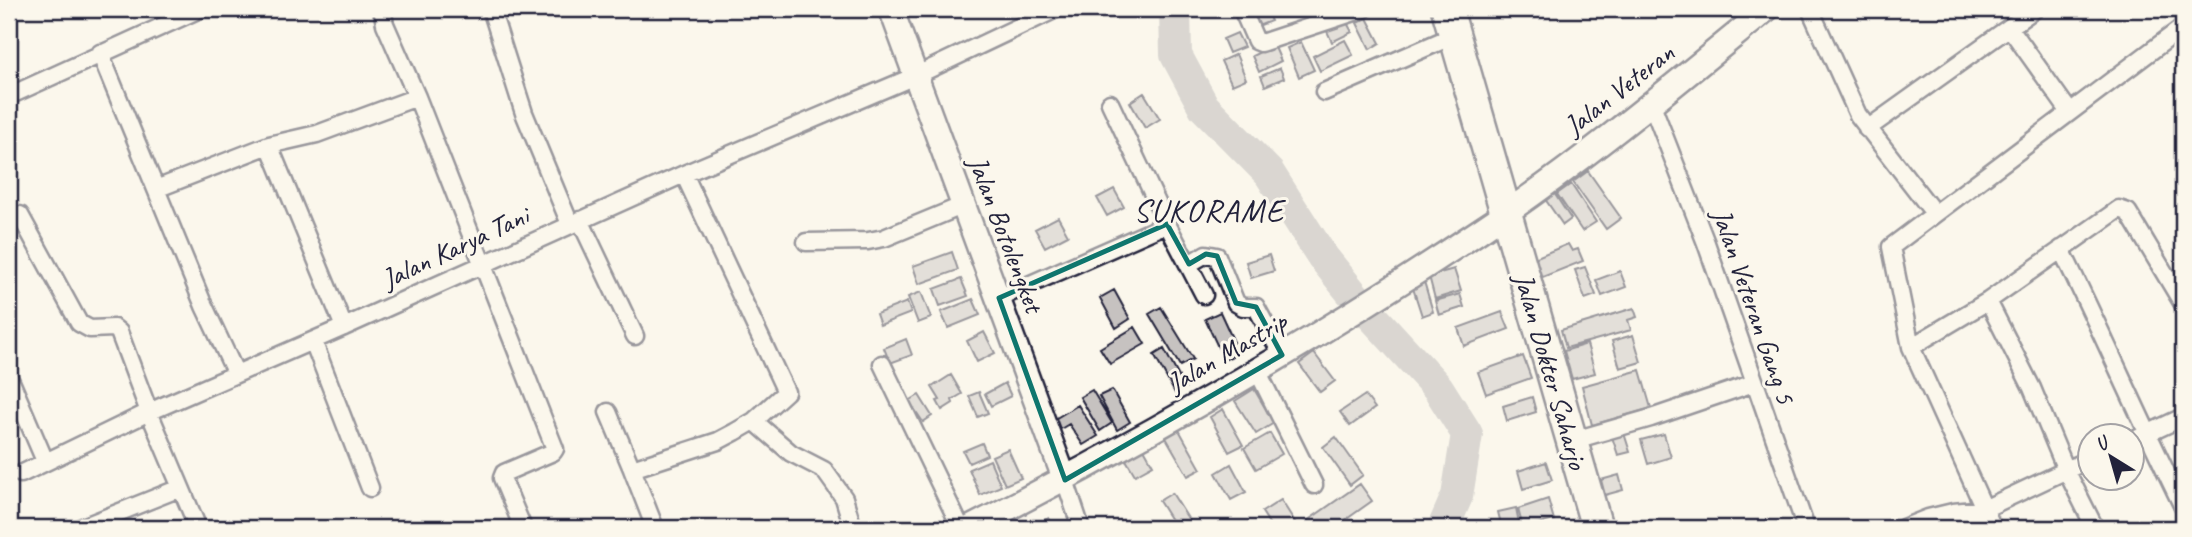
<svg xmlns="http://www.w3.org/2000/svg" width="2192" height="537" viewBox="0 0 2192 537" font-family="Caveat,sans-serif">
  <style>
    .lines { fill: none; stroke-linecap: round; stroke-linejoin: round }
    .river { stroke: #b1aeb0; stroke-width: 32 }
    .building { fill: #c6c2c0; stroke: #22223b; stroke-width: 2 }
    .street-casing { stroke: #22223b; stroke-width: 21 }
    .secondary-casing { stroke: #22223b; stroke-width: 28 }
    .highway-casing { stroke: #22223b; stroke-width: 35 }
    .street { stroke: #fbf7ec; stroke-width: 16 }
    .secondary { stroke: #fbf7ec; stroke-width: 23 }
    .highway { stroke: #fbf7ec; stroke-width: 30 }
    .marked { fill: none; stroke: #0f766e; stroke-width: 5; stroke-linejoin: round }
    .labels { text-anchor: middle; dominant-baseline: central; stroke-width: 6; stroke-linejoin: round; paint-order: stroke }
    .street-label { font-size: 28px; fill: #22223b; stroke: #fbf7ec }
    .quarter-label { font-size: 32px; letter-spacing: 2px; fill: #22223b; stroke: #fbf7ec }
  </style>
  <rect width="100%" height="100%" fill="#fbf7ec"/>
  <filter id="ink" filterUnits="userSpaceOnUse"><feTurbulence type="fractalNoise" baseFrequency=".0143" numOctaves="2"/><feDisplacementMap in="SourceGraphic" scale="14" xChannelSelector="R" yChannelSelector="G"/><feConvolveMatrix kernelMatrix="1 2 1 2 8 2 1 2 1" color-interpolation-filters="sRGB"/></filter>
  <g filter="url(#ink)">
    <g class="lines">
      <path class="river" d="M1175,9L1176,55L1204,107L1269,173L1322,256L1360,303L1438,388L1467,434L1457,496L1443,528"/>
    </g>
    <path class="building" d="M1251,9H1266L1271,21L1258,26Z
      M1344,17L1352,32L1332,42L1325,27Z
      M1367,18L1380,43L1370,49L1357,23Z
      M1237,33L1244,47L1229,53L1223,39Z
      M1345,40L1353,55L1320,71L1313,56Z
      M1301,42L1314,70L1299,77L1287,48Z
      M1274,45L1281,61L1259,72L1252,56Z
      M1236,54L1246,79L1232,85L1221,61Z
      M1280,68L1284,78L1265,86L1261,76Z
      M1144,93L1160,119L1145,128L1130,102Z
      M1588,171L1621,218L1606,229L1573,182Z
      M1571,184L1596,222L1582,231L1557,194Z
      M1114,189L1124,207L1107,216L1097,198Z
      M1554,193L1571,219L1563,225L1545,199Z
      M1058,217L1068,235L1045,247L1035,229Z
      M1568,244L1572,251L1578,249L1583,261L1540,278L1532,259Z
      M952,252L958,270L919,284L913,266Z
      M1269,255L1274,271L1251,278L1246,262Z
      M1585,267L1596,295L1585,299L1575,270Z
      M1454,269L1461,291L1435,299L1429,276Z
      M1620,271L1626,287L1602,296L1596,280Z
      M1423,278L1433,312L1422,316L1411,282Z
      M961,279L968,296L940,306L934,289Z
      M1114,290L1130,319L1116,328L1100,298Z
      M921,292L931,318L918,323L908,297Z
      M1460,294L1464,307L1439,315L1435,301Z
      M973,299L980,315L948,328L941,312Z
      M907,302L911,313L880,325L876,314Z
      M1161,307L1193,359L1180,366L1149,314Z
      M1634,308L1637,317L1628,320L1631,330L1566,348L1561,330Z
      M1220,312L1239,353L1224,360L1205,319Z
      M1502,312L1509,329L1464,346L1458,328Z
      M1135,327L1145,344L1110,364L1100,348Z
      M984,332L995,353L977,362L967,341Z
      M1633,335L1641,362L1620,368L1612,341Z
      M906,339L912,355L890,363L884,348Z
      M1587,344L1595,373L1572,379L1564,351Z
      M1164,349L1185,388L1175,393L1154,355Z
      M1314,353L1335,381L1320,392L1299,364Z
      M1523,356L1531,378L1486,394L1478,372Z
      M1640,370L1651,408L1592,425L1582,386Z
      M951,375L962,394L952,400L953,403L942,410L937,401L940,400L932,387Z
      M1005,383L1011,396L991,406L985,394Z
      M1254,389L1274,423L1256,434L1235,401Z
      M1092,390L1112,423L1100,431L1080,397Z
      M1112,390L1130,422L1117,430L1099,396Z
      M979,392L988,413L978,417L969,396Z
      M919,395L932,416L923,422L909,401Z
      M1365,395L1375,408L1350,426L1340,412Z
      M1532,397L1536,412L1507,421L1503,406Z
      M1078,405L1098,436L1083,445L1069,424L1059,430L1053,420Z
      M1223,409L1243,445L1229,452L1210,417Z
      M1174,421L1201,469L1188,476L1161,429Z
      M1623,430L1630,452L1618,455L1611,434Z
      M1270,433L1282,454L1256,469L1244,448Z
      M1664,434L1671,457L1648,464L1641,440Z
      M1336,437L1363,475L1350,485L1323,447Z
      M982,443L987,455L969,463L963,451Z
      M1143,447L1153,465L1135,475L1125,458Z
      M1008,449L1021,478L1005,485L992,456Z
      M990,460L1001,486L980,495L969,469Z
      M1546,462L1552,480L1523,489L1518,471Z
      M1231,464L1246,492L1231,500L1216,473Z
      M1619,475L1623,490L1605,495L1601,480Z
      M1360,484L1372,501L1334,528H1297Z
      M1172,493L1194,528H1176L1159,501Z
      M1548,499L1554,520L1523,528L1518,509Z
      M1281,500L1297,525L1291,528H1272L1262,512Z
      M1516,508L1520,528H1502L1498,512Z
      M1049,518L1054,528H1037L1035,524Z"/>
    <g class="lines">
      <defs>
        <path id="street" d="M382,9L385,24L417,97L555,449L553,452L504,473L502,478L523,528
          M491,9L524,113L570,224
          M1242,9L1256,41L1261,43L1364,9
          M1810,9L1858,115L1934,213
          M2010,28L2069,111
          M100,53L204,306L236,374
          M1324,92L1455,35
          M9,96L200,9
          M1651,102L1706,243L1806,528
          M1110,103L1167,224L1204,295
          M1867,129L2035,9
          M269,145L344,327
          M156,189L269,145L317,134L417,97
          M20,215L79,323L90,329L114,328L119,332L149,412L198,528
          M580,220L635,336
          M806,242L868,241L884,238L964,205
          M2061,249C2103,334 2141,422 2183,507
          M1189,264L1206,254L1217,256L1236,303L1243,307H1256L1282,355
          M999,298L1167,224
          M1988,301L2032,388L2066,470L2095,528
          M313,341L370,488
          M1911,347L1988,301L2119,209L2128,212L2183,304
          M882,364L961,528
          M1257,370L1314,485
          M9,377L45,461
          M608,412L632,469
          M754,421L791,453L824,470L844,498L853,528
          M1571,441L1651,418L1754,383
          M2132,441L2183,417
          M21,474L149,412L344,327L684,174L915,76L1056,9
          M1065,480L1081,528
          M80,528L180,488
          M655,528L632,469L718,441L735,432L754,421L786,392L684,174
          M1903,528L1928,518L1953,512L1984,509L2090,459
          M1993,528L1911,347L1891,247L2183,27"/>
        <path id="secondary" d="M891,9L1065,480
          M970,528C1144,439 1315,341 1478,232C1579,165 1674,85 1767,9"/>
        <path id="highway" d="M1447,9L1597,528"/>
      </defs>
      <use href="#street" class="street-casing"/>
      <use href="#secondary" class="secondary-casing"/>
      <use href="#highway" class="highway-casing"/>
      <use href="#street" class="street"/>
      <use href="#secondary" class="secondary"/>
      <use href="#highway" class="highway"/>
    </g>
  </g>
  <path d="M0 0H2192V537H0ZM1167,224L1189,264L1206,254L1217,256L1236,303L1256,307L1282,355L1065,480L999,298Z" fill="#fbf7ec" fill-opacity=".55" fill-rule="evenodd"/>
  <path class="marked" d="M1167,224L1189,264L1206,254L1217,256L1236,303L1256,307L1282,355L1065,480L999,298Z"/>
  <g class="labels">
    <g class="street-label">
      <text transform="translate(1619 89) rotate(-38)">Jalan Veteran</text>
      <text transform="translate(1006 234) rotate(69)">Jalan Botolengket</text>
      <text transform="translate(455 247) rotate(-25)">Jalan Karya Tani</text>
      <text transform="translate(1754 306) rotate(71)">Jalan Veteran Gang 5</text>
      <text transform="translate(1227 352) rotate(-30)">Jalan Mastrip</text>
      <text transform="translate(1551 371) rotate(74)">Jalan Dokter Saharjo</text>
    </g>
    <g class="quarter-label">
      <text x="1209" y="210">SUKORAME</text>
    </g>
  </g>
  <rect width="2192" height="537" fill="none" stroke="#fbf7ec" stroke-width="35"/>
  <rect x="18" y="18" width="2157" height="502" fill="none" stroke="#22223b" stroke-width="2.5" filter="url(#ink)"/>
  <g transform="translate(2111 457) rotate(323)"><circle r="33" fill="#fbf7ec" stroke="#a4a2a5" stroke-width="2"/>
  <path d="M0-5L12 26L0 18L-12 26Z" fill="#22223b"/>
  <text y="-10" font-size="19" font-weight="bold" text-anchor="middle" fill="#22223b">U</text>
  </g>
</svg>
